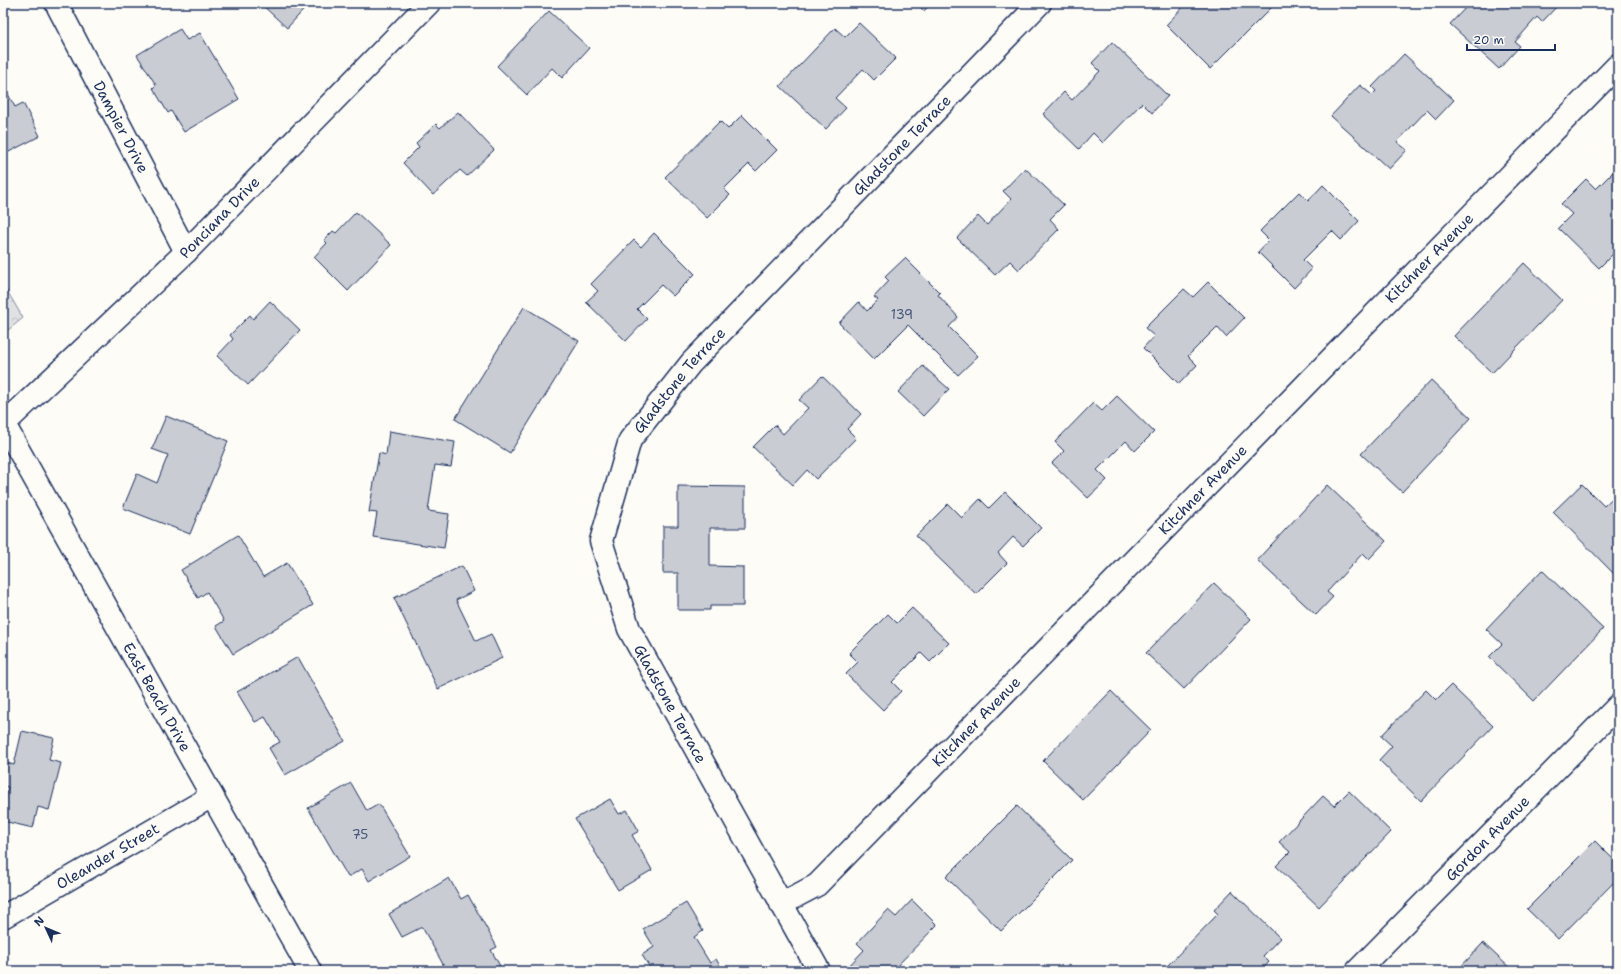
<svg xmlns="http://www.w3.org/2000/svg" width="1621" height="974" viewBox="0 0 1621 974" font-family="'Shantell Sans',sans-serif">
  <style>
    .forest { fill: url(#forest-crowns); stroke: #7e88a0 }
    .building { fill: #c9ccd3; stroke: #1b2f5e }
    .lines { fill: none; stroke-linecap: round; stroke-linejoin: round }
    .minor-casing { stroke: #1b2f5e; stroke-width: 25 }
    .minor { stroke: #fdfcf7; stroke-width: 22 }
    .labels { text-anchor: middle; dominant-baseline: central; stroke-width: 3.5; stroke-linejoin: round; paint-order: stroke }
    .number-label { font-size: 13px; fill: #46567b }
    .street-label { font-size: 15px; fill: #1b2f5e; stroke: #fdfcf7 }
  </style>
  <defs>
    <pattern id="forest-crowns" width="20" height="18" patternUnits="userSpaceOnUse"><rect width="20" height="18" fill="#e0e1e3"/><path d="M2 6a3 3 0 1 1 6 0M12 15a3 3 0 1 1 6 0" fill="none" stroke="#c0c1c5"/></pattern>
  </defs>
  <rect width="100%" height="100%" fill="#fdfcf7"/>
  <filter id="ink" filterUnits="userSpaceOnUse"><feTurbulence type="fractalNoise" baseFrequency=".025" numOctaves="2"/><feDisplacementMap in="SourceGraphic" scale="8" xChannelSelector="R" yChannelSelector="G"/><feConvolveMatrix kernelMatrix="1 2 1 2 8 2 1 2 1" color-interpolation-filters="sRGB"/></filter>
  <g filter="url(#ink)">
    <path class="forest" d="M3,284L23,318L3,334Z"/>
    <path class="building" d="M260,3H310L287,28Z
      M916,3H931L924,11Z
      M1187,3H1276L1210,69L1166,25Z
      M1470,3H1560L1542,22L1537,17L1515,42L1520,46L1499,69L1450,24Z
      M549,11L589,48L562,78L552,68L527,95L497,66Z
      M859,23L896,58L874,80L863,69L835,98L846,108L826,129L780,86L835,28L845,37Z
      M180,29L187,40L200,33L239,99L184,132L171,111L168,113L153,88L156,85L137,55Z
      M1112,42L1168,96L1152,113L1142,103L1103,143L1093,133L1079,149L1043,114L1064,92L1072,100L1100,71L1092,63Z
      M1404,54L1454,100L1436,119L1427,110L1397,142L1407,150L1389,169L1331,116L1360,85L1372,95L1376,91L1372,87Z
      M3,85L15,107L23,103L40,136L3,155Z
      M458,112L494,150L467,176L460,170L433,195L403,163L419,147L416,143L436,124L440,128Z
      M742,115L777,150L756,171L749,164L724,189L730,195L707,218L665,177L720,121L728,129Z
      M1618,167V249L1599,268L1558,228L1572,214L1561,204L1586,179L1596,189Z
      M1025,168L1064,205L1050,219L1059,229L1019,270L1010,261L995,275L957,238L978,216L987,225L1011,199L1003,191Z
      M1323,185L1359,221L1341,240L1332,231L1303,260L1312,269L1294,288L1258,252L1269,240L1260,231L1299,192L1308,201Z
      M356,212L391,245L348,291L314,257L327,243L324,240L333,231L336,233Z
      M654,233L695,274L673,296L661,285L637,309L647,319L626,341L586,302L598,291L591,284L634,240L641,247Z
      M905,258L940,293L938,295L958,317L949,327L978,356L958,375L908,325L874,359L839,323L859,302L867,311L878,300L874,297L889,281L885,277Z
      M1524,263L1562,300L1492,373L1454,336Z
      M1208,282L1244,318L1226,337L1217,327L1188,356L1197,365L1179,384L1143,348L1154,336L1145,328L1184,289L1193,297Z
      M270,301L300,330L248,385L217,356L233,339L230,335L250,315L253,319Z
      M524,307L579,341L510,453L455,419Z
      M923,366L949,389L923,416L898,392Z
      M822,376L861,414L847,429L856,438L816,479L807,470L793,485L753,447L775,425L783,434L808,408L799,400Z
      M1431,380L1471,418L1402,492L1361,454Z
      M1117,396L1154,432L1135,451L1126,441L1097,470L1107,480L1088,498L1052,463L1064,451L1055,442L1093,403L1102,411Z
      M166,416L228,441L190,534L123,508L137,474L157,483L168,455L152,449Z
      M389,431L455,442L451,467L435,465L428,511L449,514L444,548L373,537L377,513L369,512L379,453L386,455Z
      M1582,484L1604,506L1618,493V578L1553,512Z
      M1327,485L1386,541L1369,559L1363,553L1327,592L1333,597L1316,615L1257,560Z
      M678,486L745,487V528H710V566L743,567V606H710V610H678V573H663V526H678Z
      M1005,492L1041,528L1023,546L1013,537L998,553L1007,563L976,594L916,536L948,504L962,518L980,499L989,508Z
      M238,535L263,577L287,563L313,605L233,654L216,626L224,621L207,592L198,598L181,570Z
      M462,566L474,591L456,600L476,641L491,634L502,658L438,689L394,598Z
      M1542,570L1603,629L1534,701L1489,657L1502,644L1486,629Z
      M1214,583L1251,619L1184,689L1146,653Z
      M912,608L949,643L930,662L921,653L892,682L901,691L883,710L846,674L858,662L849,653L888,614L897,623Z
      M298,657L345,741L285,775L269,748L280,742L265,717L255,722L237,692Z
      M1451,685L1493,726L1421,801L1379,760L1392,746L1381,736L1426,690L1436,700Z
      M1111,691L1151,730L1083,800L1043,761Z
      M22,731L54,738L49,760L61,763L49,810L38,807L33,828L3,821V810L8,787L3,786V766L4,762L14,765Z
      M351,783L367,811L379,804L410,856L369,881L362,869L348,877L308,808Z
      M1349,791L1391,832L1319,907L1276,866L1290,852L1279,842L1323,796L1334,806Z
      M610,799L619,814L627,810L639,831L632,835L652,870L618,890L575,819Z
      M1017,806L1072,860L1001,931L946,877Z
      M1595,841L1618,864V878L1558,939L1527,909Z
      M449,878L461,899L468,895L497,947L491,950L500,966L492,971H436L444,966L422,927L402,937L389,914Z
      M1232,891L1280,938L1263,956L1269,962L1261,971H1172L1167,966L1218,914L1214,910Z
      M912,900L937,925L892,971H846L845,970L864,950L857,943L888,910L896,917Z
      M686,903L703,931L694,937L710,963L716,959L723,971H652L642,955L654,947L643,929Z
      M1483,943L1513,971H1457Z"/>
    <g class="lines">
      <defs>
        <g id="minor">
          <path id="s1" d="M56,3L186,252"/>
          <path id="s2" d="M4,424L310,971"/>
          <path id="s3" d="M3,425L186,252L429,3"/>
          <path id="s4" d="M781,904L817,885L1618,65"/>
          <path id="s5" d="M3,917L212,796"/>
          <path id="s6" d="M819,971L629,629L601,541L630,440L691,363L1040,3"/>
          <path id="s7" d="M1357,971L1618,706"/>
        </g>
      </defs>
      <use href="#minor" class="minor-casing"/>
      <use href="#minor" class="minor"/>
    </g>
  </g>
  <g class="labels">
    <g class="number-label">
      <text x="902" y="314">139</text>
      <text x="360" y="834">75</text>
    </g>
    <g class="street-label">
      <text stroke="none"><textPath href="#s1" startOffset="140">Dampier Drive</textPath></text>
      <text stroke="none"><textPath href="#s6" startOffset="990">Gladstone Terrace</textPath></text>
      <text stroke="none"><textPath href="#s3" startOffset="300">Ponciana Drive</textPath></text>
      <text stroke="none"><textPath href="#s4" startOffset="917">Kitchner Avenue</textPath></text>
      <text stroke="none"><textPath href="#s6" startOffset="666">Gladstone Terrace</textPath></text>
      <text stroke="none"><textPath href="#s4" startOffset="593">Kitchner Avenue</textPath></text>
      <text stroke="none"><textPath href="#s2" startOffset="313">East Beach Drive</textPath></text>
      <text transform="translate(670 704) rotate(61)">Gladstone Terrace</text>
      <text stroke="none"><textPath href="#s4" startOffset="269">Kitchner Avenue</textPath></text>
      <text stroke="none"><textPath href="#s7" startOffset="186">Gordon Avenue</textPath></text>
      <text stroke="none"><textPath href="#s5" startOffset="121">Oleander Street</textPath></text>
    </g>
  </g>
  <rect width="1621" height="974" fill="none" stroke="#fdfcf7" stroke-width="16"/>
  <rect x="8" y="8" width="1605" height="958" fill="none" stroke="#1b2f5e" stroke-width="1.5" filter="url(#ink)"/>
  <g transform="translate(46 928) rotate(314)" stroke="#fdfcf7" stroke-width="3" paint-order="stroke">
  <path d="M0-3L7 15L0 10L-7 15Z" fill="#1b2f5e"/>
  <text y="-6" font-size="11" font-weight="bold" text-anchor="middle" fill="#1b2f5e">N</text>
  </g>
  <path d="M1467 44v6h88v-6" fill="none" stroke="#1b2f5e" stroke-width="2"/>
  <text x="1473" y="44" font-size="12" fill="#1b2f5e" stroke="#fdfcf7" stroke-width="3" paint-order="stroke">20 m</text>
</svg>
